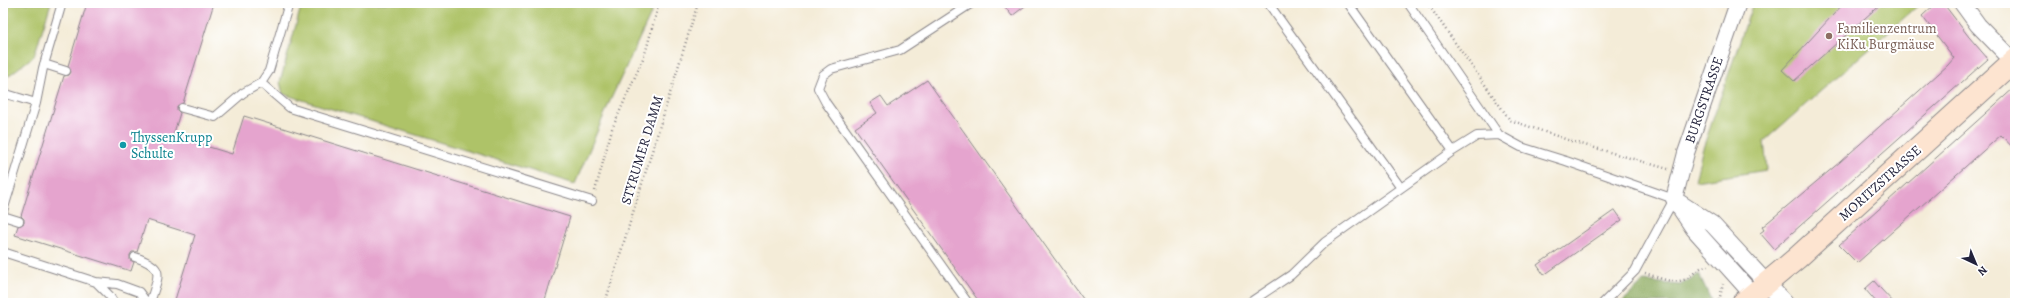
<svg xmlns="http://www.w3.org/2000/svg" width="2018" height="306" viewBox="0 0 2018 306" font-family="Alegreya,serif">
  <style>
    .green { fill: #aec367; stroke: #687251 }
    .forest { fill: #8aa95c; stroke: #56664c }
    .building { fill: #e5a4ce }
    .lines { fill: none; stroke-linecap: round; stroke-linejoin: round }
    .lane-casing { stroke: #8b878a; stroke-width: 10 }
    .street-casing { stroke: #8b878a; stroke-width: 18 }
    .secondary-casing { stroke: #8b878a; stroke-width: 24 }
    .path { stroke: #8b878a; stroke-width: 2.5; stroke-dasharray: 1 3; stroke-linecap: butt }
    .lane { stroke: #fff; stroke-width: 8 }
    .street { stroke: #fff; stroke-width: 16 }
    .secondary { stroke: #fde4d0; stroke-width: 22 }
    .education-dot { fill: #8d6e63; stroke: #fff; stroke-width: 1.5 }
    .culture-dot { fill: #0f9aa8; stroke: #fff; stroke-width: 1.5 }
    .labels { text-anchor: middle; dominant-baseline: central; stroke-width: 4; stroke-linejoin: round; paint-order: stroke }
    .education-label { font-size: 14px; fill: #785e54; stroke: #fff; text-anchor: start }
    .street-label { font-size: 14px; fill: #22223b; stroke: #fff }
    .culture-label { font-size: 14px; fill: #0d838f; stroke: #fff; text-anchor: start }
  </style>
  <rect width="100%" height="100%" fill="#fff"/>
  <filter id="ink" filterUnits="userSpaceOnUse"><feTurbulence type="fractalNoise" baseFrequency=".025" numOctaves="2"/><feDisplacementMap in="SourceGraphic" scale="8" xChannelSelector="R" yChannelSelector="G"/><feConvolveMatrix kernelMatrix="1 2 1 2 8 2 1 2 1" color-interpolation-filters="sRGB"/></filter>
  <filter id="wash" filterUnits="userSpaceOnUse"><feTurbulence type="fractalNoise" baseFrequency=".012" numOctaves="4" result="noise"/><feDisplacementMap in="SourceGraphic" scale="16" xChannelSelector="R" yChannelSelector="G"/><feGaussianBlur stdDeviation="0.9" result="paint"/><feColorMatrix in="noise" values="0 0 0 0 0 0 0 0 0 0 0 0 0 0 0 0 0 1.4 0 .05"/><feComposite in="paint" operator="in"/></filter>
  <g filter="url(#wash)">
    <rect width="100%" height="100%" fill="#f4ecd8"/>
    <path class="green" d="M3,3H51L34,56L3,80Z
      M302,3H656L610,101L575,184L283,94L280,82Z
      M1753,3H1921L1764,141L1767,170L1695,181L1702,151Z"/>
    <path class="forest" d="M1699,274L1712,302L1711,303H1621L1644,281L1680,285Z"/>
    <g id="blocks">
      <path class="building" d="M87,3H214L183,103L177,106V110L180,113L173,136L232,154L244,116L570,217L544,303H174L195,235L147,220L137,252H132L130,255V260L134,262L131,271L15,235L18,226L24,223V219L21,216L64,76L69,75L71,72L68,66Z
        M1002,3H1029L1012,16Z
        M1844,3H1882L1794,81L1782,70Z
        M1936,3H1943L1969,37L1988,59L1774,249L1760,233L1764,230L1762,227L1840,162L1948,65L1954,58L1922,16Z
        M927,80L1086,303H980L855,128L877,113L870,103L881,96L888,106Z
        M2015,87V150L2001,135L1857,263L1839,245Z
        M1615,210L1622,220L1544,275L1537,265Z
        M1874,281L1880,288L1894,303H1877L1865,289Z"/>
    </g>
  </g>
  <g filter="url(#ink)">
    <use href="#blocks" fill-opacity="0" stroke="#8b878a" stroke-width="1"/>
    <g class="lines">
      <defs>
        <path id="lane" d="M1268,3L1401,188
          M1348,3L1453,151
          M1408,3L1499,135L1521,147L1566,161L1674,199L1635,271L1603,303
          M44,64L66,71
          M261,83L290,108L592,201
          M3,93L36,103
          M182,108L215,117L243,93L261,83L269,71L289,3
          M3,211L36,103L43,68L62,3
          M3,216L19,221
          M3,252L96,282
          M135,257C167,268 158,275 150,303
          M114,303L109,295L96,282L117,284L139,292L147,303
          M968,303L826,103L818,88L823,75L831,69L900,50L972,3
          M1249,303L1291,275L1325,242L1453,151L1477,136L1499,135"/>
        <path id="street" d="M1738,3L1686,153L1674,199L1694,229L1753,295
          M1962,3L1978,25L2015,63
          M1680,203L1712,224L1785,303"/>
        <path id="secondary" d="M1743,303L1797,258L2015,60"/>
      </defs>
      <use href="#lane" class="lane-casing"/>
      <use href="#street" class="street-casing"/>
      <use href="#secondary" class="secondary-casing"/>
      <path class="path" d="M1427,3L1510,120L1571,141L1668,169
        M595,191L612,129L645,54L659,3
        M1645,273C1657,277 1673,285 1686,279C1693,275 1699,266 1708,266
        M605,303L698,3
        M1716,303L1720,297L1723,284"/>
      <use href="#lane" class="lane"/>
      <use href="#street" class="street"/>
      <use href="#secondary" class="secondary"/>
    </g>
  </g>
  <circle class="education-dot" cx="1829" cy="36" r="4"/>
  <circle class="culture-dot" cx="123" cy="145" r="4"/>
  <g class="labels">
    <g class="education-label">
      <text x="1837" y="28">Familienzentrum<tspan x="1837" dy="16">KiKu Burgmäuse</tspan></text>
    </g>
    <g class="street-label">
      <text transform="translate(1704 100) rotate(-71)">BURGSTRASSE</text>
      <text transform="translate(642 150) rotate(-73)">STYRUMER DAMM</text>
      <text transform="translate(1880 183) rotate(-42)">MORITZSTRASSE</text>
    </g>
    <g class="culture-label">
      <text x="131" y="137">ThyssenKrupp<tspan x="131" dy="16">Schulte</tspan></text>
    </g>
  </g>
  <rect width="2018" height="306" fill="none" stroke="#fff" stroke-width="16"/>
  <g transform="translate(1976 264) rotate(136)" stroke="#ffffff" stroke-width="3" paint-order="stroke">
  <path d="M0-3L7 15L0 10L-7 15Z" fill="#22223b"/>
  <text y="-6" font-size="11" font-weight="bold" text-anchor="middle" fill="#22223b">N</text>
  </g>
</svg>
